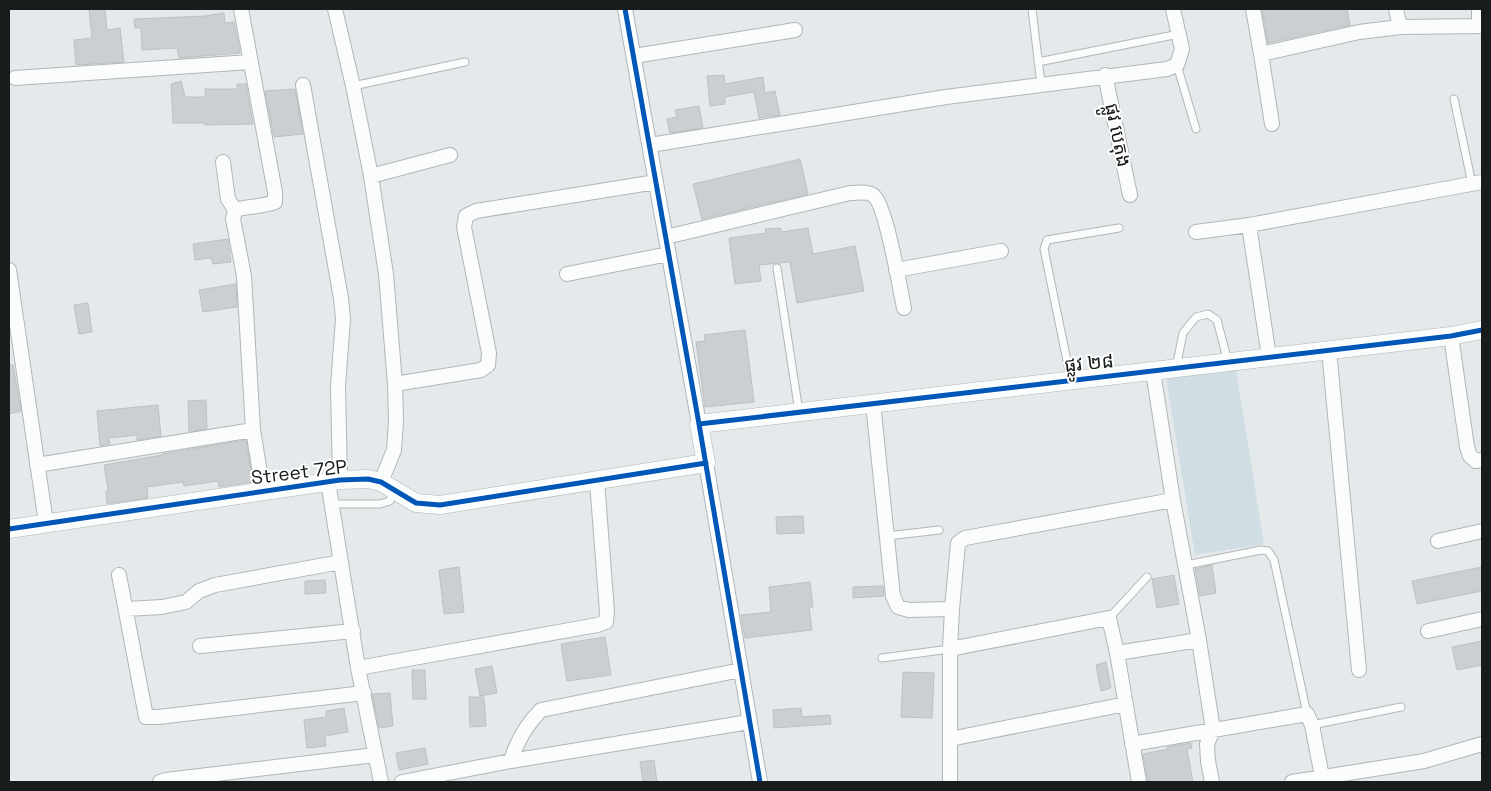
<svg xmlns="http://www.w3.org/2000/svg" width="1491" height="791" viewBox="0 0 1491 791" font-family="'Space Grotesk','Noto Sans Khmer',sans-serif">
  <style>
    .built { fill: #d0dde3 }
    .building { fill: #cbcfd1; stroke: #bec1c4 }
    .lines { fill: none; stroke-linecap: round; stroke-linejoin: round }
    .service-casing { stroke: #b2b6b8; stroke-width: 9 }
    .minor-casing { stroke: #b2b6b8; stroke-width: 16 }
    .tertiary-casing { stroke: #b2b6b8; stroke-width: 19 }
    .service { stroke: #fbfcfc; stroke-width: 7 }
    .minor { stroke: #fbfcfc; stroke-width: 14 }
    .tertiary { stroke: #fbfcfc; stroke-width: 18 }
    .cycleway-casing { stroke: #fff; stroke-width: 8 }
    .cycleway { stroke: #0057b8; stroke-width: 5 }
    .labels { text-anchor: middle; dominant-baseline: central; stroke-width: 4; stroke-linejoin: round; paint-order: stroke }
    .street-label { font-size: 19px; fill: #181c1d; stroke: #fff }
  </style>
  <rect width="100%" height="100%" fill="#e4e9ec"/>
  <path class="built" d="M1236,370L1264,544L1195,555L1166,378Z"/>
  <path class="building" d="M89,9H105L107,30L120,28L124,62L76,65L74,40L92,38Z
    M1262,9H1347L1350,25L1268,43Z
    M224,13L225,23L234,22L240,53L179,58L177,48L142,50L141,28H135L134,19L205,16Z
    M724,75L725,84L763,77L765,93L775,91L780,115L759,118L754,92L725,97V104L710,106L707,76Z
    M181,81L185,97H205V89H237V84H246L253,124L205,125V123H173L171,84Z
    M295,89L303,134L274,137L265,91Z
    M699,106L703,128L670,133L667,119L677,117L675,110Z
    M800,159L808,194L702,219L693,184Z
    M781,228V232L808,228L813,254L855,246L864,291L797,303L790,262L759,265L761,281L735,284L729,238L766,233L765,229Z
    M228,239L231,262L213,264L211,258L195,260L193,244Z
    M236,284L237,307L203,312L199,290Z
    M88,303L92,332L79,334L74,305Z
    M745,330L754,402L705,407L696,342L705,341L704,335Z
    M9,365H13L21,411L9,414Z
    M206,400L207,429L189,432L188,401Z
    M158,405L161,436L137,440V435L109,438L110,444L100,446L97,411Z
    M246,440L253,482L219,487L218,481L184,486L183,482L147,487L148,498L107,504L106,491L108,490L104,465L162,455V454Z
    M803,516L804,533L777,534L776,517Z
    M1212,565L1216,593L1200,596L1195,569Z
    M459,567L464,612L444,614L439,570Z
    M1482,567V591L1417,604L1412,581Z
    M1174,575L1179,604L1157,608L1152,579Z
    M325,580L326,593L305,594V581Z
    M810,582L813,607H809L812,630L745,638L741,615L771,612L769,587Z
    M883,586L884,596L853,598V587Z
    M605,637L611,675L567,681L561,644Z
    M1482,641V665L1457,670L1452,647Z
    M1106,662L1111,688L1101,691L1096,665Z
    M492,666L497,693L480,696L475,669Z
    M412,670H425L426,699H413Z
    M903,672L934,673L932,718L901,717Z
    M390,693L393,726L379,728L372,694Z
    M469,697H484L486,726L470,727Z
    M344,708L348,732L325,736L326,746L307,748L304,720L326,717V711Z
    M801,708L802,717L830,715L831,724L774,728L773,710Z
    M1191,743L1192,748L1187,749L1193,782H1148L1143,754L1168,749L1167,747Z
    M425,748L428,764L399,770L396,753Z
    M654,760L657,782H643L640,762Z"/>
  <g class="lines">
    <defs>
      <path id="service" d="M1032,9L1041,84
        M1038,62L1179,34
        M1177,65L1196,129
        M353,86L465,62
        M1454,99L1472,184
        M777,268L799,412
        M1176,368L1183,333L1196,317L1208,314L1217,320L1228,362
        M1071,380L1044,249L1047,240L1119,228
        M331,504H380L390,501L393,489
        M887,536L939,530
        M1186,565L1261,550L1268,551L1274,560L1307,714
        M1109,618L1147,577
        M882,658L950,649
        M1312,725L1401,707"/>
      <path id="minor" d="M335,9L353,86L371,176L386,274L395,384L396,421L394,450L381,482
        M625,9L699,424
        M1253,9L1261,54L1359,32L1400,27L1482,26
        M1396,9L1400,27
        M1479,9V26
        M1261,54L1272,124
        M634,56L795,30
        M1105,75L1130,195
        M15,78L250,62
        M303,85L341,298L343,319L338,386L340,480
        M650,145L946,97L1167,69L1177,65L1182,49L1173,9
        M223,162L228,199L235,210L233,219L244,276L253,430L263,491
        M371,176L450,155
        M235,210C248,206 262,207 275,202V192L241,9
        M1249,225L1269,357
        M1196,232L1249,225L1482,182
        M666,237L850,193C858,193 867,191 873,195C886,204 900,289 904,308
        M9,270L46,523
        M896,270L1001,251
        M567,274L669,254
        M1451,336L1467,447L1470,456L1476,461L1482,460
        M1329,350L1359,670
        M1153,371L1173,500L1199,640L1213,730L1207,744L1208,761L1212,782
        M395,384L481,370L488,365L489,353L464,227L466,216L476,211L656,182
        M873,403L893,596L898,607L909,610L952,609
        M706,463L760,782
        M37,465L253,430
        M328,482L358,668L381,782
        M1438,541L1482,531
        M119,575L146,717H158L364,693
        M126,609L162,607L186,602L199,591L215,585L341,562
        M1428,631L1482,619
        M200,646L353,631
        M950,649L1109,618L1117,653L1139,782
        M1117,653L1199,640
        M358,668L597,625L606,622L607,612L597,481
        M950,739L1126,704
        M1132,744L1307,714L1312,725L1323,782
        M511,761C517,740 526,725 541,710L741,670
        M160,782L166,780L375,755
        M402,782L511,761L749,722
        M950,782V649L952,609L958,543L965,538L1173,500
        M1292,782L1424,761L1482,744"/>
      <path id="tertiary" d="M9,529L340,480L368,479L381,482L416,503L440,505L706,463L699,424L1451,336L1482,330"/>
    </defs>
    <use href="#service" class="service-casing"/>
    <use href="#minor" class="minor-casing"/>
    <use href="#tertiary" class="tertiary-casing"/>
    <use href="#service" class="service"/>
    <use href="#minor" class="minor"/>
    <use href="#tertiary" class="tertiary"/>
    <defs>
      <path id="cycleway" d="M625,9L699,424L760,782
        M699,424L1451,336L1482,330
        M9,529L340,480L368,479L381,482L416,503L440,505L706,463"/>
    </defs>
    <use href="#cycleway" class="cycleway-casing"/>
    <use href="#cycleway" class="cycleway"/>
  </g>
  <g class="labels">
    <g class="street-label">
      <text transform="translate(1118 135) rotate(78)">ផ្លូវ បេតុង</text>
      <text transform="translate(1089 363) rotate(-6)">ផ្លូវ ២៨</text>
      <text transform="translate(299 472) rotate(-7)">Street 72P</text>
    </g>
  </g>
  <rect width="1491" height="791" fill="none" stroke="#181c1d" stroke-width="20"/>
</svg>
